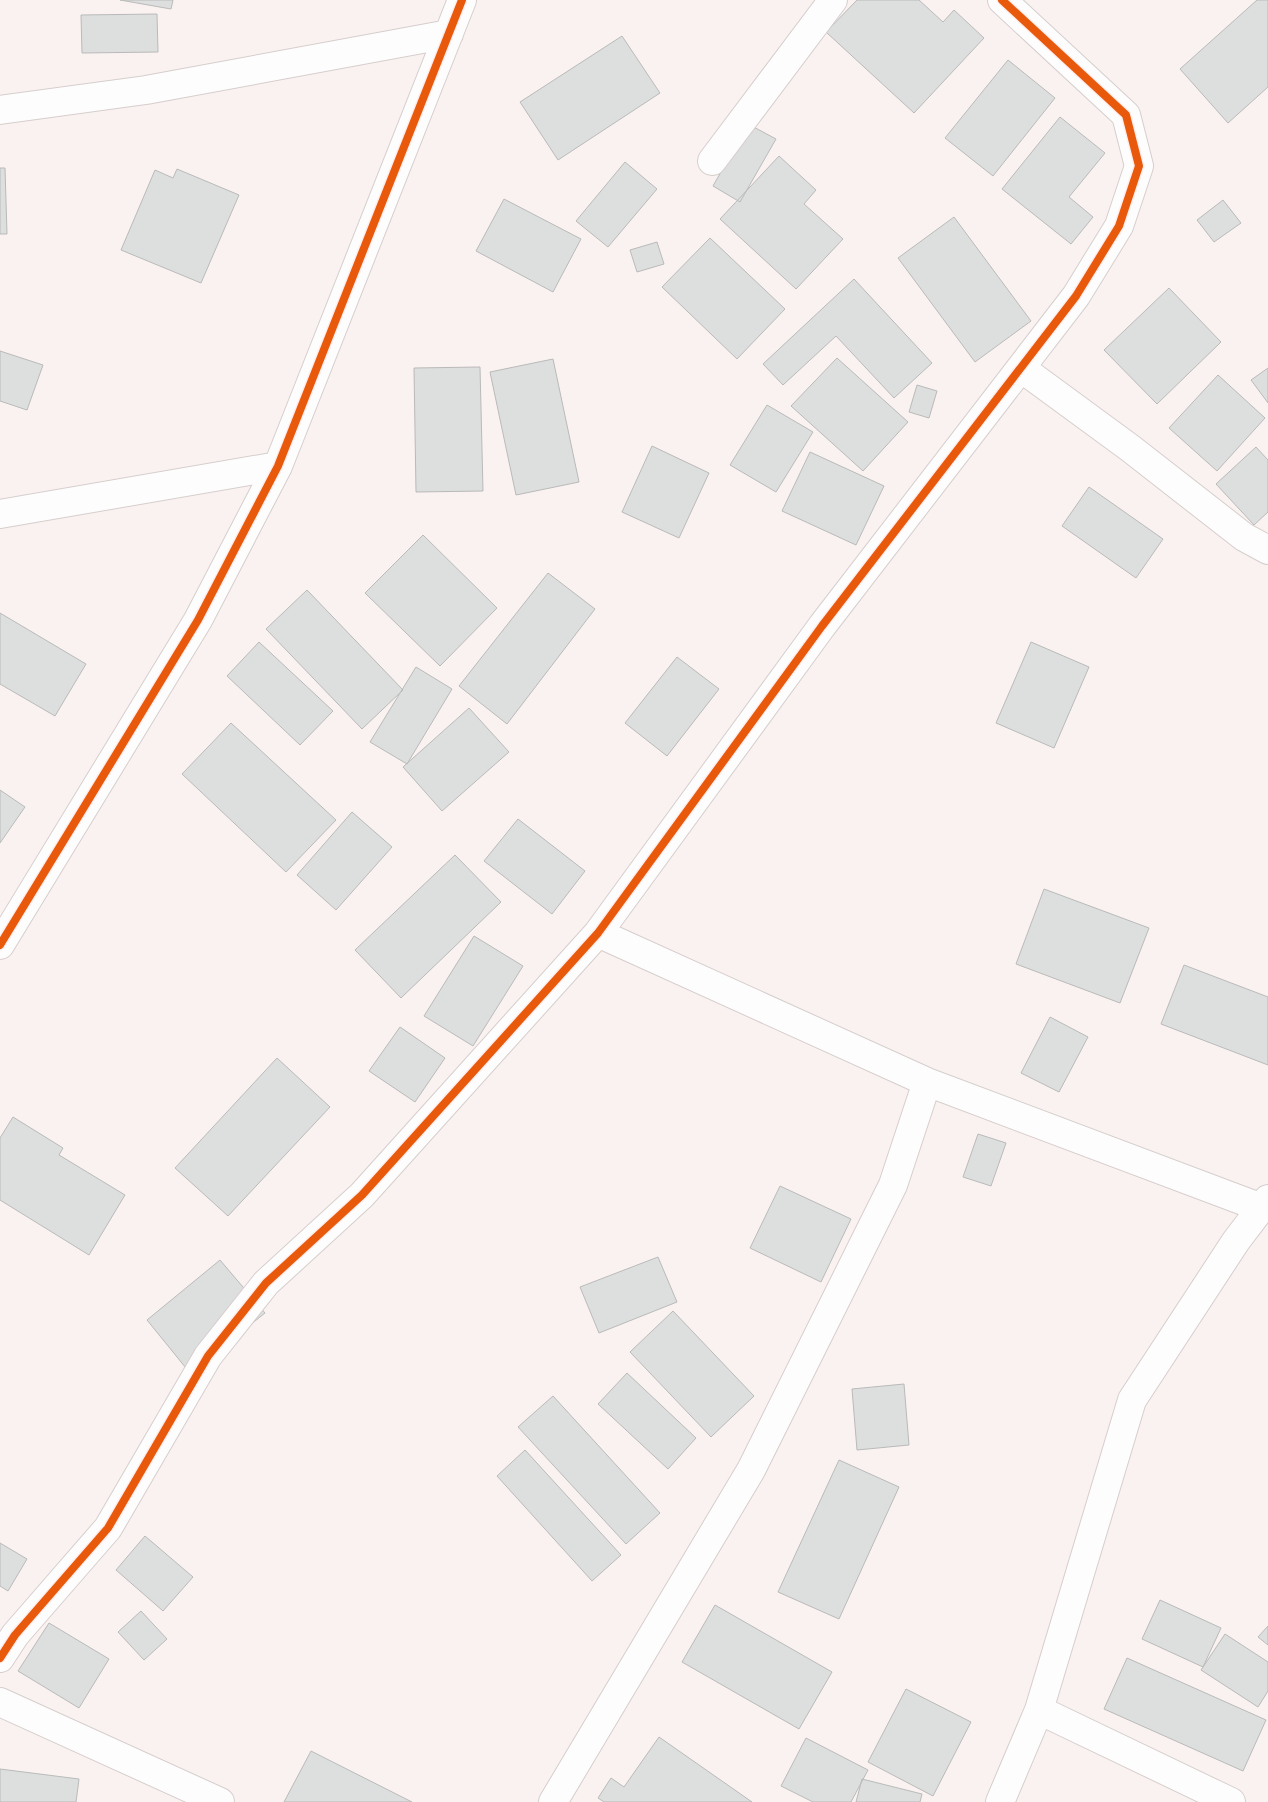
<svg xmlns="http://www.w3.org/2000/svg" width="1268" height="1802" viewBox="0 0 1268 1802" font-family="Jost,sans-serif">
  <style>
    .building { fill: #dddede; stroke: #b9bab9 }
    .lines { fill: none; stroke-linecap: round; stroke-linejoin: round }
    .minor-casing { stroke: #d6cecd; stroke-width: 30 }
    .minor { stroke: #fefdfd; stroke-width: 28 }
    .cycleway-casing { stroke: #feeeed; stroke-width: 11 }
    .cycleway { stroke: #e8590c; stroke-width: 8 }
  </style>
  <rect width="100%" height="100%" fill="#faf2f1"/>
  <path class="building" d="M120,0H173L171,9Z
    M857,0H919L943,22L954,10L984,38L914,113L826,32Z
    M1257,0H1268V87L1228,123L1180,69Z
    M157,14L158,52L82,53L81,15Z
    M622,36L660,93L558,160L520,102Z
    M1008,60L1055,98L993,176L945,138Z
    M1060,117L1105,153L1069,197L1093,217L1071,244L1002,189Z
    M748,124L776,139L740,202L713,186Z
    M779,156L816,190L804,204L843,239L796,289L720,219Z
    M625,162L657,189L608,247L576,221Z
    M0,168H5L7,234H0Z
    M177,169L239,195L201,283L121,250L155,170L173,178Z
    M504,199L581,239L553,292L476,251Z
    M1223,200L1241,223L1214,242L1197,220Z
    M954,217L1031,321L975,362L898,258Z
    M710,238L785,309L737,359L662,287Z
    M657,242L664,264L637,272L630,250Z
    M854,279L932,363L894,398L836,336L783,385L763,364Z
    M1169,288L1221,342L1157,404L1104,350Z
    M0,351L43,365L27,410L0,401Z
    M837,358L908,422L863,471L791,406Z
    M553,359L579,482L516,495L490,372Z
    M480,367L483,491L416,492L414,368Z
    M1268,368V403L1251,380Z
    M1218,375L1265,418L1217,471L1169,428Z
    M917,385L937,391L929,418L909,412Z
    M767,405L813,432L776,492L730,465Z
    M652,446L709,473L679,538L622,512Z
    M1256,447L1268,460V512L1254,525L1216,484Z
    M810,452L884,486L856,545L782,511Z
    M1089,487L1163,539L1136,578L1062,526Z
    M423,535L497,608L440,666L365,593Z
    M548,573L595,609L507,724L459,686Z
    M307,590L403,690L362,729L266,629Z
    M0,613L86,664L55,716L0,684Z
    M259,642L333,711L300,745L227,676Z
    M1031,642L1089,667L1054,748L996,723Z
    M677,657L719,689L667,756L625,723Z
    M416,667L452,689L407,764L370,742Z
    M469,708L509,752L442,811L403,767Z
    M231,723L336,820L286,872L182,774Z
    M0,790L25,807L0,843Z
    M352,812L392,847L336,910L297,875Z
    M518,819L585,871L552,914L484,861Z
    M455,855L501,902L401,998L355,950Z
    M1044,889L1149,928L1120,1003L1016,964Z
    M474,936L523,966L473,1046L424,1016Z
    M1184,965L1268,997V1065L1161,1024Z
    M1050,1017L1088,1037L1059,1092L1021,1073Z
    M400,1027L445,1058L415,1102L369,1071Z
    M277,1058L330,1107L228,1216L175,1168Z
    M13,1117L63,1148L59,1155L125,1195L89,1255L0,1200V1138Z
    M978,1134L1006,1143L991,1186L963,1177Z
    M780,1186L851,1219L821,1282L750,1248Z
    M658,1257L677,1302L599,1333L580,1287Z
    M220,1260L265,1313L190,1373L147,1320Z
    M673,1311L754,1396L711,1437L630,1352Z
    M627,1373L696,1438L668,1469L598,1404Z
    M904,1384L909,1445L857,1450L852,1389Z
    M553,1396L660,1513L626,1544L518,1427Z
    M525,1450L621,1555L592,1581L497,1476Z
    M839,1460L899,1487L839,1619L778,1592Z
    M145,1536L193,1577L163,1611L116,1570Z
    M0,1543L27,1559L8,1591L0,1586Z
    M1160,1600L1221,1628L1203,1667L1142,1639Z
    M715,1605L832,1672L799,1729L682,1662Z
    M141,1611L167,1639L144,1660L118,1632Z
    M49,1623L109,1659L79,1708L18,1671Z
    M1268,1626V1645L1258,1637Z
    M1225,1634L1268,1662V1691L1258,1707L1201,1670Z
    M1127,1658L1266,1720L1243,1771L1104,1709Z
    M906,1689L971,1722L933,1796L868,1762Z
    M659,1737L752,1802H604L598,1798L611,1778L624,1787Z
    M806,1738L868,1770L851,1802H813L781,1786Z
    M311,1751L412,1802H284Z
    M0,1769L79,1779L76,1802H0Z
    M862,1779L922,1794L920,1802H856Z"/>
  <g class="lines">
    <defs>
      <path id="minor" d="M0,110L146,90L449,34
        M712,161L833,0
        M1021,368L1130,448L1244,537L1268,550
        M0,514L278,466
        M598,933L927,1082L1262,1208
        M0,945L198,620L278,466L462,0
        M0,1658L15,1635L108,1528L208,1356L266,1283L362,1195L598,933L822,626L1076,296L1119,226L1139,166L1126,115L1002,0
        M0,1702L220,1802
        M1039,1710L1231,1802
        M553,1802L751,1470L893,1185L927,1082
        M1000,1802L1039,1710L1132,1400L1236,1241L1268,1199"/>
    </defs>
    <use href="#minor" class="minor-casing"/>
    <use href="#minor" class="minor"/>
    <defs>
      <path id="cycleway" d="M0,945L198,620L278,466L462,0
        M0,1658L15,1635L108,1528L208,1356L266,1283L362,1195L598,933L822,626L1076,296L1119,226L1139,166L1126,115L1002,0"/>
    </defs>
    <use href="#cycleway" class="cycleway-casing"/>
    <use href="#cycleway" class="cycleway"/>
  </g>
</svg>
